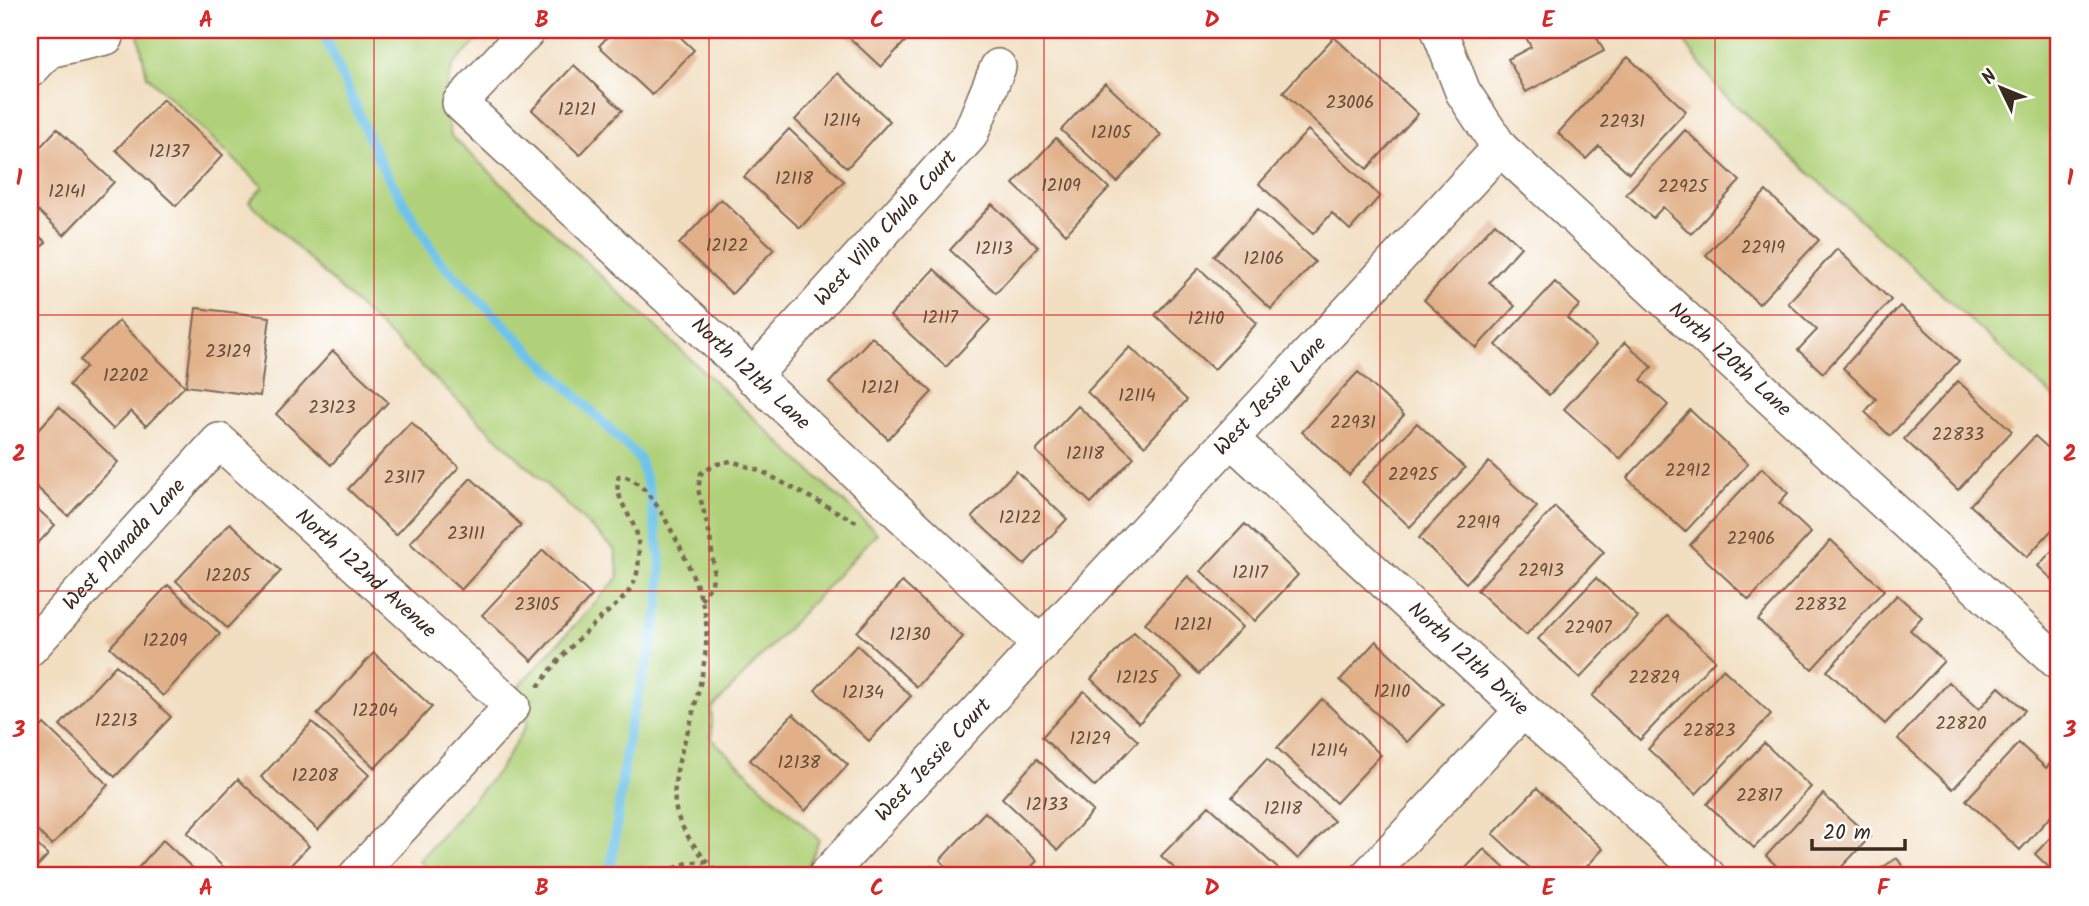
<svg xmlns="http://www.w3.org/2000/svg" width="2089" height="906" viewBox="0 0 2089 906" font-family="Kalam,sans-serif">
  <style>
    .green { fill: #b0d179; stroke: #767e4c; stroke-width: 2 }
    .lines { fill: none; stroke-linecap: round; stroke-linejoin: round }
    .stream { stroke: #6ec3eb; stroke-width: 10 }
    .building { fill: #e1b088 }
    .minor-casing { stroke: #7b6957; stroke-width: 38 }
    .path { stroke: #7b6957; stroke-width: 4.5; stroke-dasharray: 5 5; stroke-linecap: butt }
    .minor { stroke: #fff; stroke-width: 35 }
    .grid { fill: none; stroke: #d62828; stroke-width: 2; stroke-opacity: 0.55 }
    .labels { text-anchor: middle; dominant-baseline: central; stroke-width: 6; stroke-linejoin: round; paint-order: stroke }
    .number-label { font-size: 18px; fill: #644c38 }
    .street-label { font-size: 21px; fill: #3b2a1e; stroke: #fff }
    .neatline { fill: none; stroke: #d62828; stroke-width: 2.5 }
    .grid-label { font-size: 23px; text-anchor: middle; font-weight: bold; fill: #d62828 }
  </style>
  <rect width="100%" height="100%" fill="#fff"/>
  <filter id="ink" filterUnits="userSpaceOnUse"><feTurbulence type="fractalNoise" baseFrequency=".0143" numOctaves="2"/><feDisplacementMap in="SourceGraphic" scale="14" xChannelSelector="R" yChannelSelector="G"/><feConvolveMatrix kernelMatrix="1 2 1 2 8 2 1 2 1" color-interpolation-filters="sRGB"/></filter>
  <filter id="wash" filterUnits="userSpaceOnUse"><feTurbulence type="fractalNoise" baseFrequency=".00686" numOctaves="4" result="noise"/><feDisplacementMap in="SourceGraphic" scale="28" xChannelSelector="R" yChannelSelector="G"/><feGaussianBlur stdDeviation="1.57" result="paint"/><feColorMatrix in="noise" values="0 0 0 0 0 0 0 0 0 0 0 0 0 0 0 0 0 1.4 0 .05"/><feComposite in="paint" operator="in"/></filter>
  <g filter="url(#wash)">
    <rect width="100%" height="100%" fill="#f2dfc2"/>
    <path class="green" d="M137,30L487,31L453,65L443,100L451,136L877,533L712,709V739L819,840L804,876H436L419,861L499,770L527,724L518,687L619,577L615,550L249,202L263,187L147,76Z
      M1676,30H2059V402L1720,91Z"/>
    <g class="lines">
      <path class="stream" d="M322,30L381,165L438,259L639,458L649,490L661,564L659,606L648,660L629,728L610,876"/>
    </g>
    <g id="blocks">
      <path class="building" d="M614,30H673L694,50L652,95L599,46Z
        M841,30H916L881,67Z
        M1522,30H1593L1604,51L1526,92L1508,59L1531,47Z
        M1334,37L1418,114L1367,169L1283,92Z
        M1628,57L1686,111L1629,173L1599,146L1586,159L1558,133Z
        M574,65L622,110L580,155L532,110Z
        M838,73L890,121L847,168L795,120Z
        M1105,83L1161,135L1117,182L1061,130Z
        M163,99L223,155L176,206L116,150Z
        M57,129L114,182L64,235L30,203V158Z
        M789,129L844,181L800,228L744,177Z
        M1308,130L1380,196L1350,230L1332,213L1313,234L1259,184Z
        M1685,130L1740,181L1691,234L1663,207L1653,218L1626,194Z
        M1056,138L1109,188L1066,234L1013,184Z
        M1766,191L1819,240L1759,304L1706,255Z
        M721,199L774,249L732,294L679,244Z
        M992,204L1038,247L996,293L950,250Z
        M1258,209L1315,262L1271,309L1214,256Z
        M1495,223L1521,247L1489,282L1515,306L1476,348L1424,300Z
        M30,228L46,242L30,260Z
        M1837,249L1891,300L1823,373L1798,350L1817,330L1788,303Z
        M1199,268L1257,323L1214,370L1155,315Z
        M934,269L990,320L946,367L890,316Z
        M1555,282L1580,305L1567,318L1596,345L1549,395L1496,345Z
        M1900,306L1959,361L1890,436L1865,412L1876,399L1843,368Z
        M196,308L270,317L260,396L186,386Z
        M119,321L185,386L146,426L131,411L113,429L69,385L86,367L80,360Z
        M872,337L932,392L888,439L829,383Z
        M1625,342L1652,367L1641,380L1668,405L1620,459L1564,409Z
        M1130,347L1187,400L1145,446L1087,392Z
        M333,351L388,402L331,465L276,414Z
        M1358,372L1404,415L1349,475L1302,432Z
        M1958,381L2012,431L1958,490L1904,439Z
        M1078,406L1134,457L1091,503L1036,451Z
        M59,407L118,462L68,516L30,481V439Z
        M1690,410L1748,464L1685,532L1627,478Z
        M411,422L459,467L396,535L348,489Z
        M1417,423L1465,468L1410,527L1362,482Z
        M2035,436L2059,458V522L2027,557L1970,505Z
        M1489,462L1537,507L1466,583L1419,538Z
        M1762,468L1788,493L1779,503L1811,533L1749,600L1690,545Z
        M1016,471L1067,519L1024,565L972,517Z
        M471,478L521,525L461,590L410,543Z
        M30,502L55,525L30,552Z
        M1555,507L1604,552L1526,635L1477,590Z
        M230,523L281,571L227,628L176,581Z
        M1245,524L1298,575L1255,621L1201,571Z
        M1831,540L1884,590L1812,669L1758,620Z
        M2059,543V586L2038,566Z
        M543,550L592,596L532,661L482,615Z
        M1188,576L1242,627L1199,674L1145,623Z
        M1596,578L1638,617L1580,678L1538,639Z
        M902,582L963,637L917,687L857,632Z
        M168,585L220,634L163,696L110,647Z
        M1897,595L1922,617L1910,630L1944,661L1885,724L1827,671Z
        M1667,616L1715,660L1640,740L1592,696Z
        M1134,632L1182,677L1139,723L1091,679Z
        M1376,641L1443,704L1407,742L1340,680Z
        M857,645L911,696L869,741L815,690Z
        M374,653L432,707L375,768L317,714Z
        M116,665L171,717L115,777L60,725Z
        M1723,669L1771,714L1696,794L1648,749Z
        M1949,682L1979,709L1999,687L2025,710L1953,789L1898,739Z
        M1084,691L1138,741L1095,787L1042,737Z
        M1322,699L1381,755L1336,803L1277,748Z
        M793,714L848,765L805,811L750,760Z
        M312,722L369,775L318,830L261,777Z
        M44,724L108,785L52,845L30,824V739Z
        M1764,743L1811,787L1754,848L1707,804Z
        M2019,743L2046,768L2059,753V807L2020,850L1966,800Z
        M1037,759L1093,811L1058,850L1002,798Z
        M1267,759L1334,821L1298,859L1232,797Z
        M238,779L309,846L280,876H233L187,833Z
        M1537,788L1603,849L1578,876H1538L1493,834Z
        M1823,794L1870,837L1833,876H1787L1766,856Z
        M1209,806L1286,876H1183L1161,856Z
        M985,812L1037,861L1023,876H957L940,860Z
        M2059,828V876H2058L2035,854Z
        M30,838L48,855L30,874Z
        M163,840L201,876H149L139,867Z
        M1484,849L1513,876H1458Z
        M1897,858L1909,876H1869Z
        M931,866L942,876H921Z"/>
    </g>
  </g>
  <g filter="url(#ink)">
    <use href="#blocks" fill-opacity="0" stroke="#7b6957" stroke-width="2"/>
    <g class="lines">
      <defs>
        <g id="minor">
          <path id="s1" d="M528,30L460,103L1041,645"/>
          <path id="s2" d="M1439,30L1463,92L1500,148L2059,663"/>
          <path d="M30,70L49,50L106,37"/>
          <path id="s3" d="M752,377L970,135L998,67"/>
          <path id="s4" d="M1232,440L1523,710L1708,876"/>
          <path id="s5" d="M30,648L219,441L512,706L356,876"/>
          <path id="s6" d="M826,876L1500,148"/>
          <path d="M1368,876L1523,710"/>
        </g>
      </defs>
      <use href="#minor" class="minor-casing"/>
      <path class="path" d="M701,600L712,584L714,569L710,536L698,489L701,473L717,464L731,461L761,471L860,524
        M538,687C554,664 572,645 592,626C605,613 625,601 633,584C640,571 639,555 638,541C637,520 611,498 619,476C638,476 655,502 664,517C678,541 704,594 706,621C709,653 699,689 691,721C683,746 672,777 675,804C678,831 703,856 719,876
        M667,876C679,863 689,861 707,862"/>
      <use href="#minor" class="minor"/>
    </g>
  </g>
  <path class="grid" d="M374,30V876M709,30V876M1044,30V876M1380,30V876M1715,30V876M30,315H2059M30,591H2059"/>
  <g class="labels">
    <g class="number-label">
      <text x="1350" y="103">23006</text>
      <text x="577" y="110">12121</text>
      <text x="842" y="121">12114</text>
      <text x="1622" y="122">22931</text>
      <text x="1111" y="133">12105</text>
      <text x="169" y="152">12137</text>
      <text x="794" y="179">12118</text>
      <text x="1061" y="186">12109</text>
      <text x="1683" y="187">22925</text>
      <text x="67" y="192">12141</text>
      <text x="727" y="246">12122</text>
      <text x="1763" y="248">22919</text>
      <text x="994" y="249">12113</text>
      <text x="1264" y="259">12106</text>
      <text x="940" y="318">12117</text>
      <text x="1206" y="319">12110</text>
      <text x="228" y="352">23129</text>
      <text x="126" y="376">12202</text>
      <text x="880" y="388">12121</text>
      <text x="1137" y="396">12114</text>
      <text x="332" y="408">23123</text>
      <text x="1353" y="423">22931</text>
      <text x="1958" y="435">22833</text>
      <text x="1085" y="454">12118</text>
      <text x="1688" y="471">22912</text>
      <text x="1413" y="475">22925</text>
      <text x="404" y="478">23117</text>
      <text x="1020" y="518">12122</text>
      <text x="1478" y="523">22919</text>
      <text x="466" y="534">23111</text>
      <text x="1751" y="539">22906</text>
      <text x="1541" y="571">22913</text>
      <text x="1250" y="573">12117</text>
      <text x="228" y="576">12205</text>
      <text x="537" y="605">23105</text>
      <text x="1821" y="605">22832</text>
      <text x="1193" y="625">12121</text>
      <text x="1588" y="628">22907</text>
      <text x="910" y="635">12130</text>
      <text x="165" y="641">12209</text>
      <text x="1137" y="678">12125</text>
      <text x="1654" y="678">22829</text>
      <text x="1392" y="692">12110</text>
      <text x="863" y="693">12134</text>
      <text x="375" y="711">12204</text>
      <text x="116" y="721">12213</text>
      <text x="1961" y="724">22820</text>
      <text x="1709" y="731">22823</text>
      <text x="1090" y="739">12129</text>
      <text x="1329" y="751">12114</text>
      <text x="799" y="763">12138</text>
      <text x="315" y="776">12208</text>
      <text x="1759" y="796">22817</text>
      <text x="1047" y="805">12133</text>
      <text x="1283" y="809">12118</text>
    </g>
    <g class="street-label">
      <text stroke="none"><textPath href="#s3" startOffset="200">West Villa Chula Court</textPath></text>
      <text stroke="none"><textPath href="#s2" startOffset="446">North 120th Lane</textPath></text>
      <text stroke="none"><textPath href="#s1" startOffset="497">North 121th Lane</textPath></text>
      <text stroke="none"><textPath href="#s6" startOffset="654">West Jessie Lane</textPath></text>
      <text stroke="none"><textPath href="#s5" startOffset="140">West Planada Lane</textPath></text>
      <text stroke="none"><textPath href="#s5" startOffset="478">North 122nd Avenue</textPath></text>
      <text stroke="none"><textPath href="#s4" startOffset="322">North 121th Drive</textPath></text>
      <text stroke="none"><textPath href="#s6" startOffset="158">West Jessie Court</textPath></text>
    </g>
  </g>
  <rect width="2089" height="906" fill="none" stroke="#fff" stroke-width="77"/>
  <g transform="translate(2001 88) rotate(313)" stroke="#ffffff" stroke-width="5" paint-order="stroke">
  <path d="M0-5L12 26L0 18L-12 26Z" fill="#3b2a1e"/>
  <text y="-10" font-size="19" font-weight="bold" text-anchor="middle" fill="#3b2a1e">N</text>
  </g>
  <path d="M1812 839v10h93v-10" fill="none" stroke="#3b2a1e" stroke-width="3.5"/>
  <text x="1823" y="839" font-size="21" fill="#3b2a1e" stroke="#ffffff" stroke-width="5" paint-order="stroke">20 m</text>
  <rect x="38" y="38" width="2012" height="829" class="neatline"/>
  <g class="grid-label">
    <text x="206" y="27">A</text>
    <text x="542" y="27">B</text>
    <text x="877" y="27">C</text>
    <text x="1212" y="27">D</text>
    <text x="1548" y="27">E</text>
    <text x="1883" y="27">F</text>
    <text x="19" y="185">1</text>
    <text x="2070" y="185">1</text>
    <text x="19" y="461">2</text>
    <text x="2070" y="461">2</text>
    <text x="19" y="737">3</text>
    <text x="2070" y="737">3</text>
    <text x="206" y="895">A</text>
    <text x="542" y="895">B</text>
    <text x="877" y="895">C</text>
    <text x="1212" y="895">D</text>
    <text x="1548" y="895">E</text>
    <text x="1883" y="895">F</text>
  </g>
</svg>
